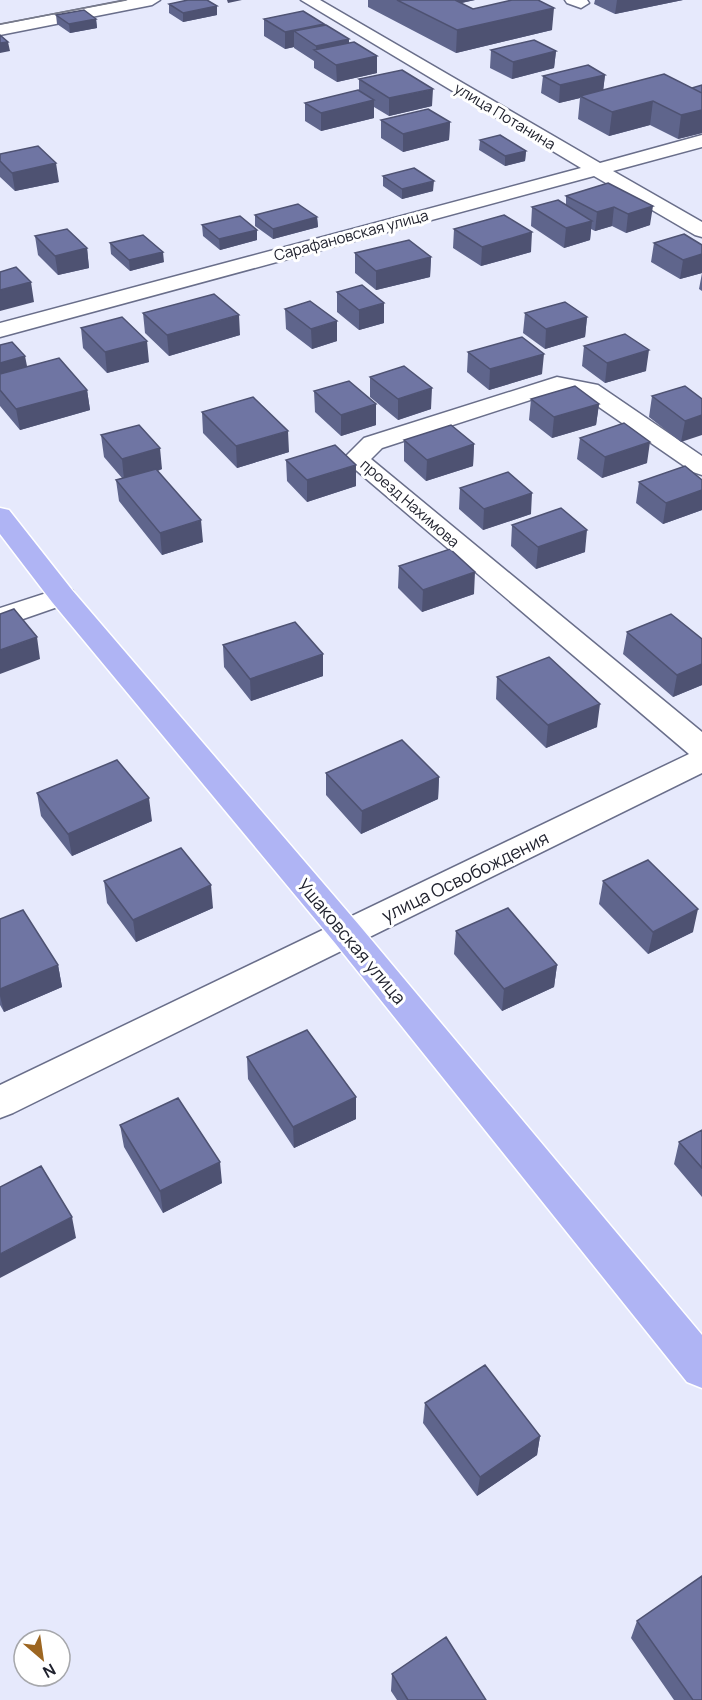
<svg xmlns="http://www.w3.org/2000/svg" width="702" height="1700" viewBox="0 0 702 1700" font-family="Manrope,sans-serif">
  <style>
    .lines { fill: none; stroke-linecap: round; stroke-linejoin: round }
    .minor-casing { stroke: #696e8a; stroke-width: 3 }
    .major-casing { stroke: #fff; stroke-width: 3 }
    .minor { fill: #fff; fill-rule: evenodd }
    .major { fill: #afb4f4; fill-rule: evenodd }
    .tram { stroke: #787b8a; stroke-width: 1.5 }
    .wall { fill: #5f658c }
    .shaded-wall { fill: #4e5272 }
    .building { fill: #6f75a3; stroke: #4e5272; stroke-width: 1.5 }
    .labels { text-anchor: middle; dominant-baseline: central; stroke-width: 6; stroke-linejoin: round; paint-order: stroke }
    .far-street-label { font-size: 15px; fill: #20222e; stroke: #fff }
    .street-label { font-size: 18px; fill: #20222e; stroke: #fff }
  </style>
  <rect width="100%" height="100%" fill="#e6e9fc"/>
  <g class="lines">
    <defs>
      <path id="minor" d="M128,0H160L152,5L0,35V25Z
        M301,0H320L600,163L702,135V147L613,171L702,222V237L695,235L594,176L0,337V323L581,168Z
        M565,0H587L589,3L581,8L567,3Z
        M557,377L598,385L702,456V475L693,472L583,396L558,391L382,448L371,459L702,732V773L13,1113L0,1118V1085L689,754L343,459L364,438Z
        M62,588L72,590L76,596L72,602L0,627V608Z"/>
      <path id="major" d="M0,508L9,510L72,590L359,925L702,1335V1388L687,1382L335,943L52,602L0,534Z"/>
    </defs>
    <use href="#minor" class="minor-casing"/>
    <use href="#major" class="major-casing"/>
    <use href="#minor" class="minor"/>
    <use href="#major" class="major"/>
    <path class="tram" d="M0,24L126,0"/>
  </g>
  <path class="wall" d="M368,0H475L461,3L473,9L552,30L456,53L368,7Z
    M595,0H683L615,14L594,4Z
    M169,4L217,6V15L183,22L169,13Z
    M56,15L96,19L97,28L70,33L57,24Z
    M264,19L324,24V25L349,43L377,56V73L337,82L314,68V61L294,48V47L285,49L264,36Z
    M491,50L556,51L554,68L512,79L490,68Z
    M605,75L603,90L692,88L702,85V133L678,139L650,125L609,136L578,119L580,98L559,103L541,93L543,76Z
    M359,79L432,106L389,116L374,107V118L321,131L305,121V103L359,91Z
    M381,120L450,122L449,140L403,152L381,138Z
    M480,140L526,151L525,161L505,166L479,150Z
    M0,154L59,182L15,191L0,177Z
    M383,176L433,191L402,199L383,186Z
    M608,183L650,225L626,233L612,226L595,231L591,229L590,240L564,248L531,226L532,207L566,205V196Z
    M255,215L317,217L318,227L273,239L255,226Z
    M202,225L257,230V240L220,250L203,236Z
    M454,229L531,252L481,266L453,248Z
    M35,236L87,248L89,268L58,275L38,255Z
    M110,243L164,262L130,271L111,254Z
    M654,243L702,245V291L699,289L702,273L680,279L651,262Z
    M355,253L431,257L430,277L376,290L355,273Z
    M337,292L384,323L359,330L337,312Z
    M285,309L337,341L312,349L286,329Z
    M143,313L240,335L169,356L145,333Z
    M525,313L587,317L585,337L545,349L523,333Z
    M81,328L149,362L107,373L83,348Z
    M0,345L27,367L87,390L90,410L20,430L0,406Z
    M584,346L646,371L605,383L582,366Z
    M468,352L542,374L489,390L467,372Z
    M370,377L431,409L398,420L370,397Z
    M314,391L376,425L341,436L315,412Z
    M652,396L702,399L681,442L649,417Z
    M531,399L599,404L596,425L552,438L529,420Z
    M202,412L289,452L237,468L203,433Z
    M101,435L162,469L158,471L203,542L162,555L119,501L116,480L122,478L104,457Z
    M580,438L647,463L602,478L577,459Z
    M404,440L474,444L473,466L426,481L404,461Z
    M286,460L356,486L307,502L287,481Z
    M702,480V510L663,524L636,503L639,482Z
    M460,488L531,514L483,530L459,509Z
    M512,525L585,552L536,569L511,546Z
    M399,566L474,594L422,612L398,588Z
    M627,632L702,639V685L673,697L623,654Z
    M223,645L323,676L251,701L224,667Z
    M497,677L597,727L546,748L496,699Z
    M326,773L439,777L438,799L361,834L326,795Z
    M37,793L152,821L72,856L41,816Z
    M104,881L213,908L136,942L107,903Z
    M603,881L693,932L648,954L599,904Z
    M0,919L58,965L62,987L4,1012L0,1005Z
    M456,931L557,965L554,987L502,1011L454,954Z
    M247,1057L356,1119L294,1148L248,1079Z
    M120,1125L222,1183L163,1213L124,1147Z
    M702,1130V1197L674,1164L679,1142Z
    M425,1403L540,1436L537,1455L477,1496L423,1423Z
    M637,1621L702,1700H674L631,1638Z
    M392,1674L486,1700H397L391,1691Z"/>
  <path class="shaded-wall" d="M227,0H242L228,3Z
    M431,0H475L430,10Z
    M617,0H683L615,14Z
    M217,6V15L183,22V13Z
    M554,8L552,30L456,53L457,30Z
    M96,19L97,28L70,33L69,24Z
    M324,24V40L294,31V47L285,49V32Z
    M349,39V56L316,52V46Z
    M8,42L10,51L0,53V43Z
    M556,51L554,68L512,79L513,62Z
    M377,56V73L337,82L336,65Z
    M605,75L603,92L580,96V98L559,103L560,85Z
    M433,89L432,106L389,116V98Z
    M374,100V118L321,131V113Z
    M653,101L650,125L609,136L612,112Z
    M702,110V133L678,139L681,115Z
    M450,122L449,140L403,152V134Z
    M526,151L525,161L505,166V156Z
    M56,163L59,182L15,191L12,173Z
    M434,181L433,191L402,199V189Z
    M653,206L650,225L626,233L628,214Z
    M614,207L612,226L595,231L597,212Z
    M317,217L318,227L273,239V229Z
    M592,221L590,240L564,248L566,228Z
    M257,230V240L220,250L219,239Z
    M532,232L531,252L481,266L482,247Z
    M87,248L89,268L58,275L55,256Z
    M163,252L164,262L130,271L129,260Z
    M702,254V273L680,279L683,260Z
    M431,257L430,277L376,290V271Z
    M31,282L34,302L0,311V290Z
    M384,303V323L359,330V310Z
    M239,315L240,335L169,356L167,335Z
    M587,317L585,337L545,349L546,329Z
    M337,321V341L312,349L311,329Z
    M147,341L149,362L107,373L105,352Z
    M649,350L646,371L605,383L607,363Z
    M544,354L542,374L489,390L490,369Z
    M25,356L29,376L0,385V363Z
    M432,388L431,409L398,420V399Z
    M87,390L90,410L20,430L16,409Z
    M376,404V425L341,436V415Z
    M599,404L596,425L552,438L554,417Z
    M702,415V435L681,442L685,421Z
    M288,431L289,452L237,468L236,446Z
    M650,442L647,463L602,478L605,457Z
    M474,444L473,466L426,481L427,460Z
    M160,448L162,469L124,480L122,459Z
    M356,465V486L307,502V480Z
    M702,490V510L663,524L666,503Z
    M532,493L531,514L483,530L484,509Z
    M201,520L203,542L162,555L160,533Z
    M587,530L585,552L536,569L538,547Z
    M475,572L474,594L422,612L423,590Z
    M37,637L40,659L0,674V650Z
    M323,654V676L251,701L250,679Z
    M702,664V685L673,697L677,675Z
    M600,704L597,727L546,748L548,725Z
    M439,777L438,799L361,834L362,811Z
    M149,798L152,821L72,856L68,834Z
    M211,885L213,908L136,942L133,920Z
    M698,909L693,932L648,954L653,932Z
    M58,965L62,987L4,1012L0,996V989Z
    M557,965L554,987L502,1011L504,989Z
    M356,1097V1119L294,1148L293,1127Z
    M220,1162L222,1183L163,1213L160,1191Z
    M72,1217L76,1238L0,1278V1254Z
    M540,1436L537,1455L477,1496L480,1477Z"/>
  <path class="building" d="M188,0H207L217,6L183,13L169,4Z
    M397,0H455L473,9L512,0H538L554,8L457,30Z
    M84,10L96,19L69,24L56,15Z
    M303,11L324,24L285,32L264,19Z
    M326,25L349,39L316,46L294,31Z
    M0,35L8,42L0,43Z
    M534,40L556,51L513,62L491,50Z
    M354,42L377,56L336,65L314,50Z
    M588,65L605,75L560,85L543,76Z
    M402,70L433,89L389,98L359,79Z
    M664,74L702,93V110L681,115L653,101L612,112L580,96Z
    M702,85V93L692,88Z
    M358,90L374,100L321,113L305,103Z
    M428,109L450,122L403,134L381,120Z
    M500,135L526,151L505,156L480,140Z
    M38,146L56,163L12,173L0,161V154Z
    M414,168L434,181L402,189L383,176Z
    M608,183L653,206L628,214L614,207L597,212L566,196Z
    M558,200L592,221L566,228L532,207Z
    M298,204L317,217L273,229L255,215Z
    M504,215L532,232L482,247L454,229Z
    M240,216L257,230L219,239L202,225Z
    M67,229L87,248L55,256L35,236Z
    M684,234L702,245V254L683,260L654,243Z
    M143,235L163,252L129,260L110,243Z
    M409,240L431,257L376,271L355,253Z
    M16,267L31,282L0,290V272Z
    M362,285L384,303L359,310L337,292Z
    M214,294L239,315L167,335L143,313Z
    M310,301L337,321L311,329L285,309Z
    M565,302L587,317L546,329L525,313Z
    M122,317L147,341L105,352L81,328Z
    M625,334L649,350L607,363L584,346Z
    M522,337L544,354L490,369L468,352Z
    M12,342L25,356L0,363V345Z
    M59,358L87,390L16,409L0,390V374Z
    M404,366L432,388L398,399L370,377Z
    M349,381L376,404L341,415L314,391Z
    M575,386L599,404L554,417L531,399Z
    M685,386L702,399V415L685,421L652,396Z
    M253,397L288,431L236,446L202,412Z
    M624,423L650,442L605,457L580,438Z
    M139,425L160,448L122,459L101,435Z
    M451,425L474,444L427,460L404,440Z
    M335,445L356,465L307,480L286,460Z
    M685,466L702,480V490L666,503L639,482Z
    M156,469L201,520L160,533L116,480Z
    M508,472L532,493L484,509L460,488Z
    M561,508L587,530L538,547L512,525Z
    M450,549L475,572L423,590L399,566Z
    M14,609L37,637L0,650V614Z
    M671,614L702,639V664L677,675L627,632Z
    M295,622L323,654L250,679L223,645Z
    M549,657L600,704L548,725L497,677Z
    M402,740L439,777L362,811L326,773Z
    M117,760L149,798L68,834L37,793Z
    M181,848L211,885L133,920L104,881Z
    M648,860L698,909L653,932L603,881Z
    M508,908L557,965L504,989L456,931Z
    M23,910L58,965L0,989V919Z
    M307,1030L356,1097L293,1127L247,1057Z
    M178,1098L220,1162L160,1191L120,1125Z
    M702,1130V1168L679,1142Z
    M41,1166L72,1217L0,1254V1187Z
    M485,1365L540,1436L480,1477L425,1403Z
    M702,1576V1700H693L637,1621Z
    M446,1637L486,1700H408L392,1674Z"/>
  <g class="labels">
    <g class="far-street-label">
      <text transform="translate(505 116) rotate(31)">улица Потанина</text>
      <text transform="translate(351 235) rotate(-15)">Сарафановская улица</text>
      <text transform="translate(410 503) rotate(41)">проезд Нахимова</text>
    </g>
    <g class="street-label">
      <text transform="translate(465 876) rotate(-26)">улица Освобождения</text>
      <text transform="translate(352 941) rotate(50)">Ушаковская улица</text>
    </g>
  </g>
  <g transform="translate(42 1658) rotate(151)"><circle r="28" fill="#ffffff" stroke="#a6a7ab" stroke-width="1.5"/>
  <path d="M0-4.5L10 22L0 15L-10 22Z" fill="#9d6621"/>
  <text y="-9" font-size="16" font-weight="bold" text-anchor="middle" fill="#20222e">N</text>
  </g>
</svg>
